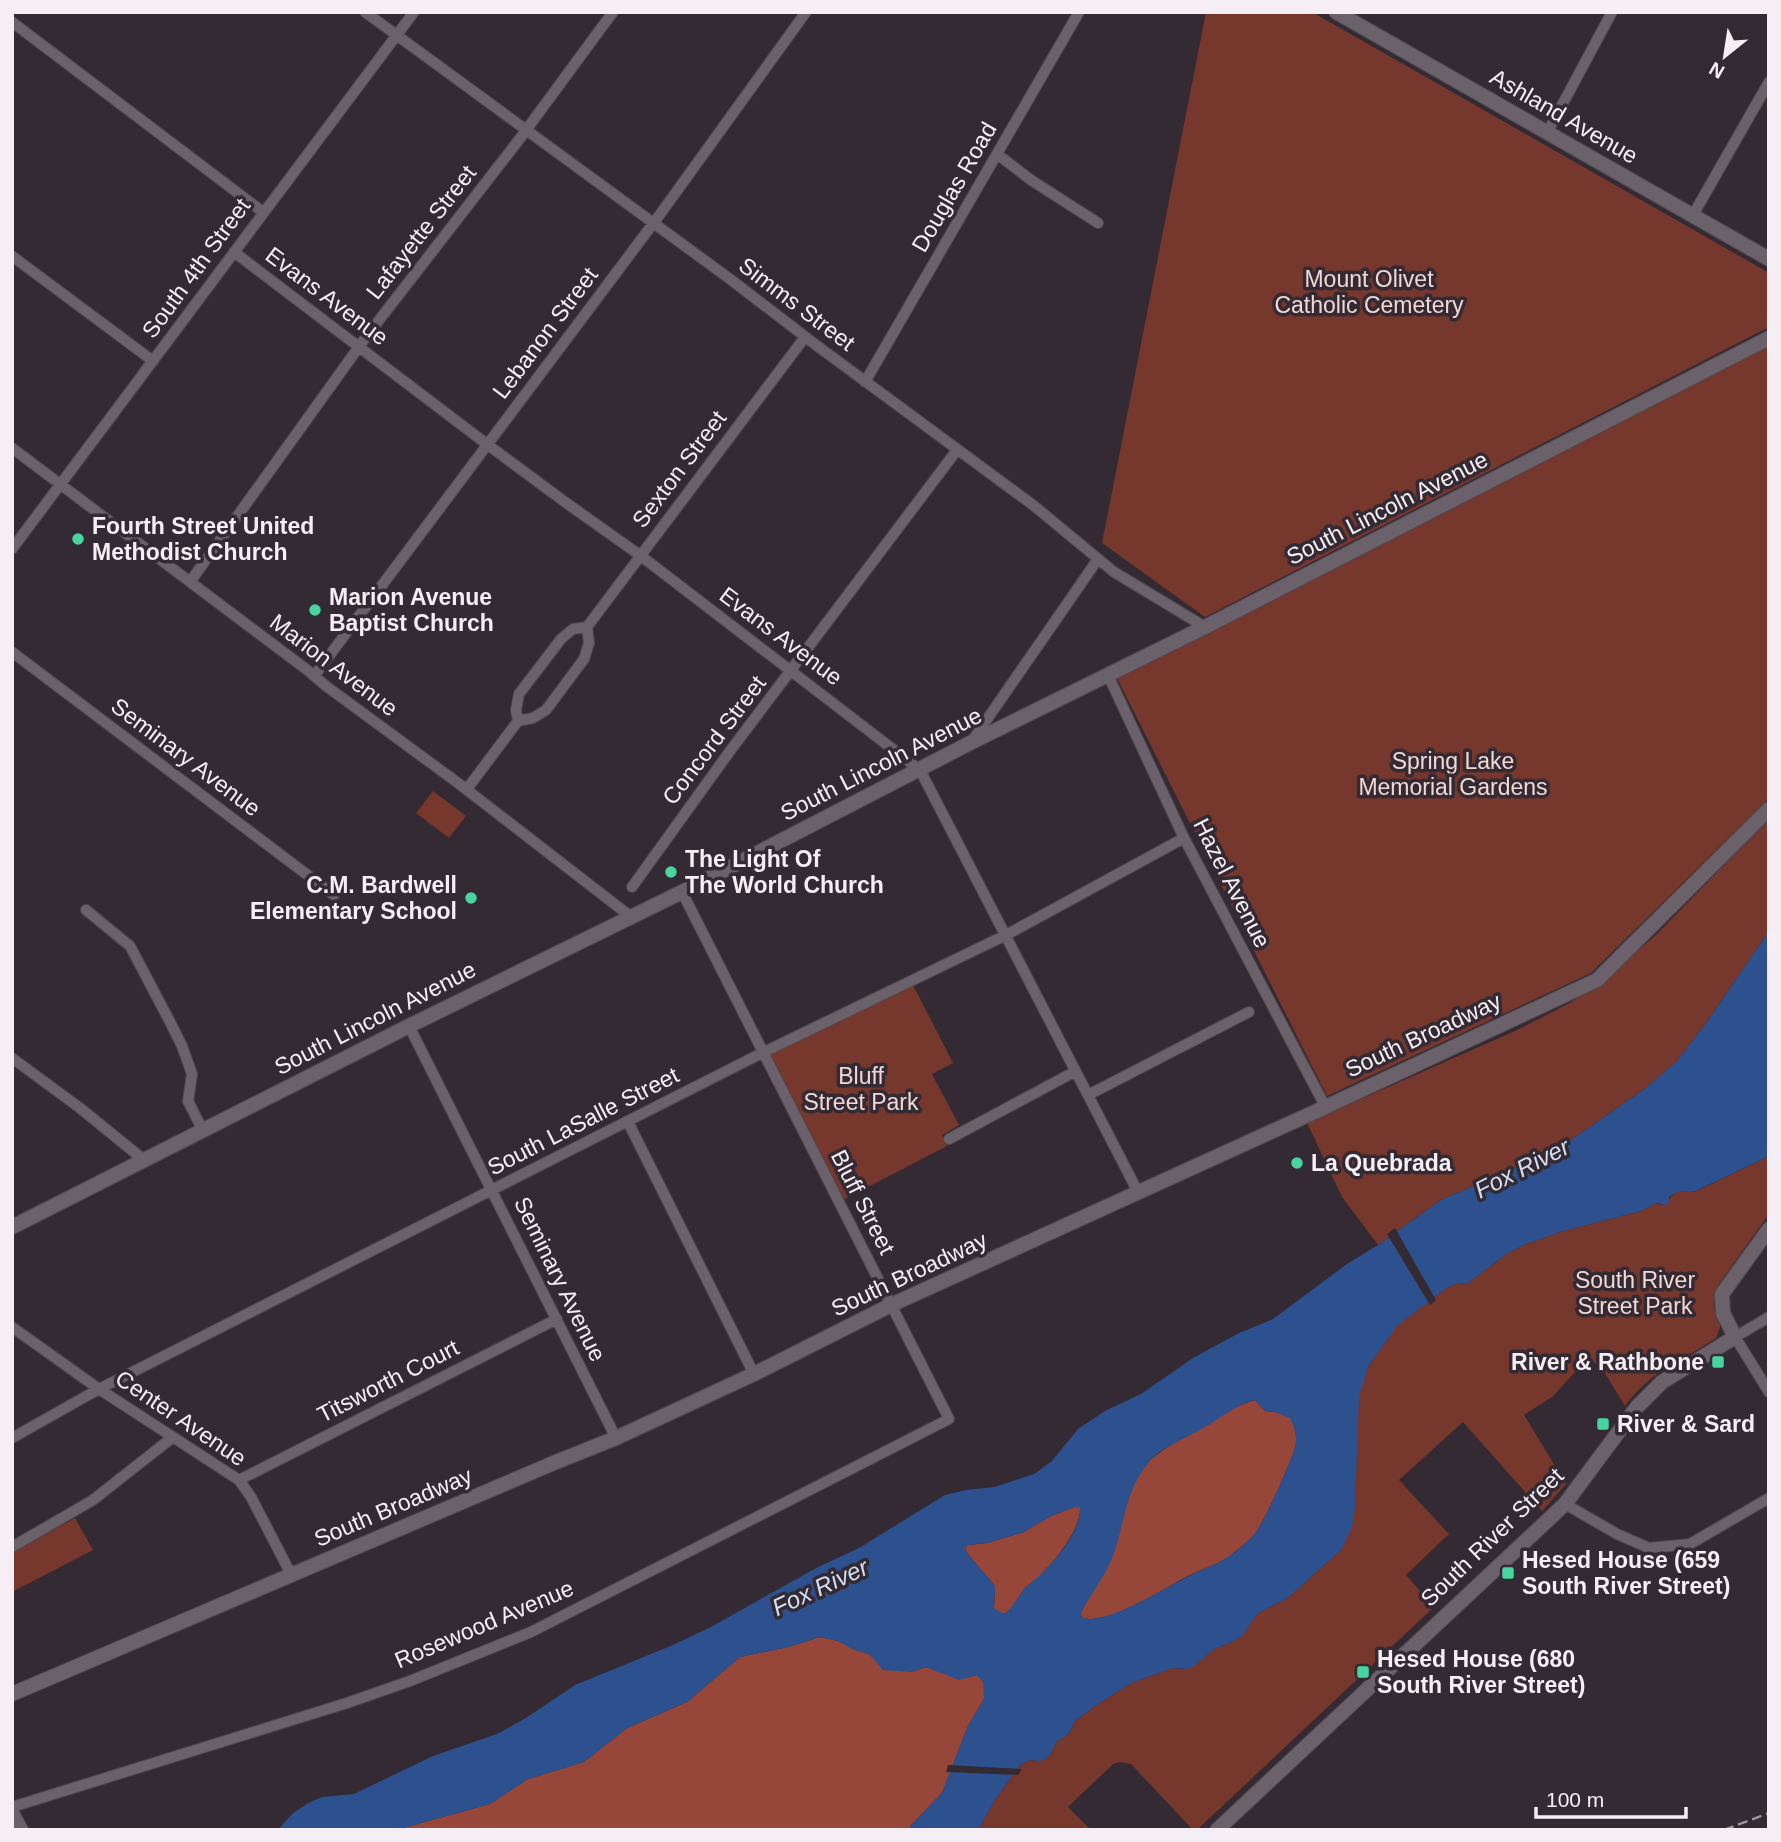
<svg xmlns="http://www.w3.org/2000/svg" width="1781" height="1842" viewBox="0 0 1781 1842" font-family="Helvetica,sans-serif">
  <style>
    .green { fill: #76372d }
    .forest { fill: #97473a }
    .water { fill: #2d518f; fill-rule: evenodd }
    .pier { fill: #332a33 }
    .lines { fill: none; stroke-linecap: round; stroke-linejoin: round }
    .minor-casing { stroke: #4f474f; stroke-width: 12 }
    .tertiary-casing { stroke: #4f474f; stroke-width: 16 }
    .minor { stroke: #6b616b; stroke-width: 10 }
    .tertiary { stroke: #6b616b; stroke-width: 14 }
    .rail { stroke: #9d969d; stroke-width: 2.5; stroke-dasharray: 10 5; stroke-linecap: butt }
    .poi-dot { fill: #47d49e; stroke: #332a33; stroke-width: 2.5 }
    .labels { text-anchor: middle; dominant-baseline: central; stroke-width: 7; stroke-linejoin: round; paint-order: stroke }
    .street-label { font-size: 23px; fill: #f5eff5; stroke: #332a33 }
    .park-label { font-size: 23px; fill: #f1d8d4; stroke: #332a33 }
    .poi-label { font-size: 23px; font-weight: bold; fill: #f5eff5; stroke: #332a33; text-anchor: start }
    .water-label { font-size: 24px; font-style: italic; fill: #d4dff2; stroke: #332a33 }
  </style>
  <rect width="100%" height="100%" fill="#332a33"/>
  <path class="green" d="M1206,12H1312L1769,273V327L1205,617L1102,543Z
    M1769,344V798L1591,973L1327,1096L1117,678Z
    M433,791L466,816L449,838L416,813Z
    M1769,819V931L1709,1019L1677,1061L1643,1090L1558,1149L1441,1200L1378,1245L1342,1197L1307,1123L1517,1030L1568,1004L1600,983L1657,934Z
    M911,981L953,1063L932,1074L959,1125L942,1135L947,1146L839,1202L762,1053Z
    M1769,1154V1214L1719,1284L1714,1302L1715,1312L1720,1322V1328L1716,1338C1681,1362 1652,1369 1625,1406L1606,1375L1589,1357L1552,1397L1524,1415L1566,1484L1542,1511L1463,1422L1399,1480L1449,1534L1406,1575L1434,1607L1197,1830H1193L1131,1764L1120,1762L1113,1764L1068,1807L1091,1830H978L995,1800L1020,1765L1029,1760L1039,1761L1050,1755L1057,1741L1069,1733L1075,1721L1095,1706L1131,1683L1173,1668L1186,1669L1193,1666L1214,1649L1232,1642L1257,1614L1289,1597L1341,1550L1355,1508L1358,1396L1369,1365L1397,1325L1448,1287L1456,1284L1468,1283L1508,1253L1526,1244L1560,1232L1641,1211L1656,1203L1661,1205L1679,1190L1689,1192L1697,1191L1765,1158Z
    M75,1518L93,1550L12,1592V1553Z"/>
  <path class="forest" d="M1255,1400L1265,1411L1275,1412L1290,1417C1294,1426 1297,1434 1296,1443C1293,1459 1263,1525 1253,1536C1246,1543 1236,1551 1228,1557C1215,1566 1198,1570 1184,1578C1164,1589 1102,1628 1081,1617V1612L1113,1555L1132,1485L1150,1460L1166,1448L1238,1406Z
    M1074,1507H1080C1081,1531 1054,1561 1038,1578C1034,1581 1029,1584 1025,1588C1017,1597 1014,1608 1004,1614L994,1609L995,1586L967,1553L965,1547L968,1545L987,1543L1024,1532L1049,1517Z
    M820,1637L838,1641L855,1650L869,1654L911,1672L926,1667L959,1679L977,1675L984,1682V1699L968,1726L942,1793L911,1825L909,1830H396L490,1804L528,1779L584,1762L627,1728L687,1702L740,1657L788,1647Z"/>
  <path class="water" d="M1769,931V1154L1765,1158L1696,1191L1689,1192L1679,1191L1669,1197V1202L1666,1205L1656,1203L1641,1211L1560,1232L1526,1244L1508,1253L1468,1283L1456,1284L1448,1287L1398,1325L1369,1365L1359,1396L1355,1508L1352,1527L1341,1550L1289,1597L1257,1614L1242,1636L1232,1642L1214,1649L1194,1666L1187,1669L1173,1668L1131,1683L1095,1706L1075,1721L1069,1733L1063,1738L1057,1741L1050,1755L1045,1759L1039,1761L1029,1760L1020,1765L995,1800L978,1830H909L911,1825L942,1793L968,1726L984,1699L983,1682L977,1675L959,1680L926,1667L911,1672L883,1670L869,1654L855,1650L838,1641L820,1637L788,1647L740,1657L687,1702L627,1728L584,1762L528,1779L490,1804L396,1830H278L292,1814L308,1803L322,1797L354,1794L433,1756L497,1734L526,1718L575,1685L673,1645L709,1628L818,1567L859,1548L945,1495L966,1490L995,1487L1034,1474L1052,1461L1078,1429L1105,1411L1141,1394L1193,1358L1237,1334L1273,1319L1347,1264L1378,1245L1441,1200L1558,1149L1643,1090L1677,1061L1709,1019ZM1255,1400L1265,1411L1275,1412L1290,1418C1294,1426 1297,1434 1296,1443C1293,1459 1263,1525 1253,1536C1246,1543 1237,1551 1228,1557C1215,1566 1199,1570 1185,1578C1165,1588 1102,1628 1082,1617L1081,1612C1092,1593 1105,1576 1113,1556C1125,1523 1125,1490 1149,1462C1162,1446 1186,1439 1203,1428C1220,1419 1236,1404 1255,1400ZM1074,1507H1080C1082,1531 1054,1562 1038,1577C1034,1581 1029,1584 1025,1588C1017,1597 1014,1608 1004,1614L994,1608L995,1586L967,1553L965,1547L968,1545L987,1543L1024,1532L1049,1517Z"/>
  <path class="pier" d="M1395,1228L1436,1300L1430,1305L1387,1234Z
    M948,1765L1022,1769L1018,1775L946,1772Z"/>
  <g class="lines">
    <defs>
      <path id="minor" d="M365,12L730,279L816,345L1033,505L1114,572L1205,627
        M12,22L263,212
        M1547,133L1612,12
        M997,154L1031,180L1098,223
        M1693,215L1769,82
        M234,252L488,445L565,502L641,556L920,770L1138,1192
        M12,256L153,361
        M865,382L1079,12
        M12,448L306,669L326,686L458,783L630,916
        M12,549L414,12
        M190,582L366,337L518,141L613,12
        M12,652L334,895
        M1108,675L1184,838L1325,1106
        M314,676L661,213L806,12
        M518,721L516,710L519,694L561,639L573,629L587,627
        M972,741L1098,559
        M467,789L518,721L533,718L546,710L584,659L589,643L587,627L805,337
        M632,887L730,751L957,450
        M86,910L130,946L168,1018L182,1046L192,1074L188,1101L203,1131
        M409,1026L616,1438
        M12,1058L80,1108L144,1160
        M1088,1095L1249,1012
        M628,1122L754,1374
        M949,1139L1074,1072
        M1769,1317L1735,1337L1769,1392
        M12,1327L99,1389L239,1480L251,1497L292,1576
        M12,1438L99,1389L762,1053L1006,935L1184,838
        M239,1480L557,1319
        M1565,1504L1617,1534L1649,1548L1690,1544L1769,1498
        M12,1547L93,1500L173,1437
        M12,1807L347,1703L410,1681L531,1632L949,1419L682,892"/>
      <path id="tertiary" d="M1336,12L1769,259
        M12,1227L409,1026L682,892L970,743L1205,627L1769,338
        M12,1694L556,1462L616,1438L754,1374L891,1305L1319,1110L1597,980L1769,809
        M12,1813L21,1830
        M1217,1830L1565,1504L1637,1407L1662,1382L1735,1337L1723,1313L1722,1294L1769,1229"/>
    </defs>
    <use href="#minor" class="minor-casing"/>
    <use href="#tertiary" class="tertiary-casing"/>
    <use href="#minor" class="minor"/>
    <use href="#tertiary" class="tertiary"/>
    <path class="rail" d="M1724,1830L1769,1813"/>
  </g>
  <g class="poi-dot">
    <circle cx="78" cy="539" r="7"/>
    <circle cx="315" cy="610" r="7"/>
    <circle cx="671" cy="872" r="7"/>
    <circle cx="471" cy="898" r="7"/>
    <circle cx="1297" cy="1163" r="7"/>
    <rect x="1711" y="1355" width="14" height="14" rx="3.5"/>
    <rect x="1596" y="1417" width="14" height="14" rx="3.5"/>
    <rect x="1501" y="1566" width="14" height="14" rx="3.5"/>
    <rect x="1356" y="1665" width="14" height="14" rx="3.5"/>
  </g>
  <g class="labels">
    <g class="street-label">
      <text transform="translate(1564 116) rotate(30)">Ashland Avenue</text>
      <text transform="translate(954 187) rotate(-60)">Douglas Road</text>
      <text transform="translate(421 232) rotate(-52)">Lafayette Street</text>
      <text transform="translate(196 268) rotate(-54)">South 4th Street</text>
      <text transform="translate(327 296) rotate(37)">Evans Avenue</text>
      <text transform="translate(797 304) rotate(37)">Simms Street</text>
      <text transform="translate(545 333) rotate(-53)">Lebanon Street</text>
      <text transform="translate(679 469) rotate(-53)">Sexton Street</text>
      <text transform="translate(1387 508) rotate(-27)">South Lincoln Avenue</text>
      <text transform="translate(781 636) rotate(37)">Evans Avenue</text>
      <text transform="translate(334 665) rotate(37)">Marion Avenue</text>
      <text transform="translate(714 740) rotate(-53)">Concord Street</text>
      <text transform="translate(186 757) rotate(37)">Seminary Avenue</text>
      <text transform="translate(881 764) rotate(-27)">South Lincoln Avenue</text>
      <text transform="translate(1232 883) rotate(63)">Hazel Avenue</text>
      <text transform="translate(375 1018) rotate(-27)">South Lincoln Avenue</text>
      <text transform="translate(1423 1035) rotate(-25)">South Broadway</text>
      <text transform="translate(583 1121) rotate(-27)">South LaSalle Street</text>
      <text transform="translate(863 1202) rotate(63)">Bluff Street</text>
      <text transform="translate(909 1274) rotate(-25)">South Broadway</text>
      <text transform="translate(560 1279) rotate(64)">Seminary Avenue</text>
      <text transform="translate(388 1381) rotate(-27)">Titsworth Court</text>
      <text transform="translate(181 1418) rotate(34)">Center Avenue</text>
      <text transform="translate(393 1507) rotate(-23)">South Broadway</text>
      <text transform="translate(1492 1537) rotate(-44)">South River Street</text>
      <text transform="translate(484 1624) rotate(-23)">Rosewood Avenue</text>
    </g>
    <g class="park-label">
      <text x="1369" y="279">Mount Olivet<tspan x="1369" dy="26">Catholic Cemetery</tspan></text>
      <text x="1453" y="761">Spring Lake<tspan x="1453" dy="26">Memorial Gardens</tspan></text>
      <text x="861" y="1076">Bluff<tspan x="861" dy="26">Street Park</tspan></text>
      <text x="1635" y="1280">South River<tspan x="1635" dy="26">Street Park</tspan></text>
    </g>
    <g class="poi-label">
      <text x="92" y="526">Fourth Street United<tspan x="92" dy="26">Methodist Church</tspan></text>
      <text x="329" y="597">Marion Avenue<tspan x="329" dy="26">Baptist Church</tspan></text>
      <text x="685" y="859">The Light Of<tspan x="685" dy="26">The World Church</tspan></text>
      <text x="457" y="885" text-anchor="end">C.M. Bardwell<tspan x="457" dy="26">Elementary School</tspan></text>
      <text x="1311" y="1163">La Quebrada</text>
      <text x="1704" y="1362" text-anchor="end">River &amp; Rathbone</text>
      <text x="1617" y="1424">River &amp; Sard</text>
      <text x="1522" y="1560">Hesed House (659<tspan x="1522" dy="26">South River Street)</tspan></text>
      <text x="1377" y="1659">Hesed House (680<tspan x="1377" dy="26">South River Street)</tspan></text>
    </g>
    <g class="water-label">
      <text transform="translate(1522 1168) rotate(-27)">Fox River</text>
      <text transform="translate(820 1587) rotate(-25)">Fox River</text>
    </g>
  </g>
  <rect width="1781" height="1842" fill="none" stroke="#f5eff5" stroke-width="28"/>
  <g transform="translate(1725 56) rotate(210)" stroke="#332a33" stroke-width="5" paint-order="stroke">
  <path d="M0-5L12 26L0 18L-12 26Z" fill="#f5eff5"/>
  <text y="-10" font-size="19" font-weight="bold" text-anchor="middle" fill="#f5eff5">N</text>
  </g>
  <path d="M1536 1807v10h150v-10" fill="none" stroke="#f5eff5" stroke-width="3.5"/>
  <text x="1546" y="1807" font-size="21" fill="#f5eff5" stroke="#332a33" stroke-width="5" paint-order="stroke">100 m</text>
</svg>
